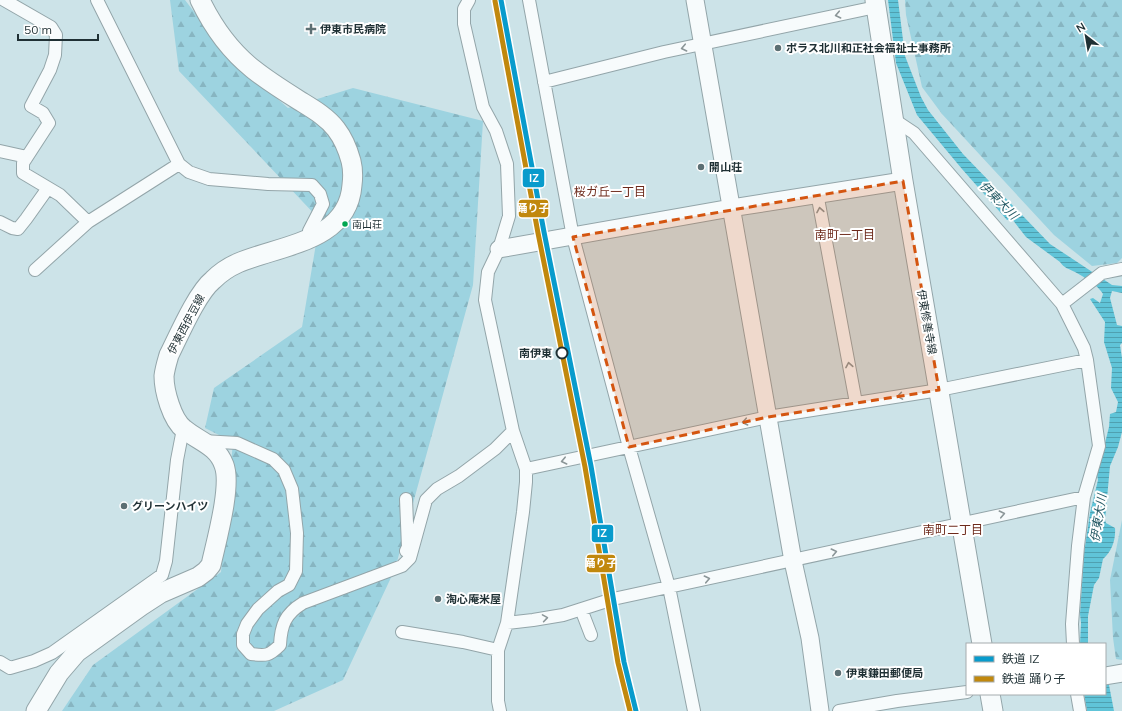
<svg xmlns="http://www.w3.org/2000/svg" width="1122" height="711" viewBox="0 0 1122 711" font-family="Mulish,'Noto Sans JP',sans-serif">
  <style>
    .forest { fill: url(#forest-firs) }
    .water { fill: url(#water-rules) }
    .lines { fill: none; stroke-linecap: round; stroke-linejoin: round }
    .street-casing { stroke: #93a5a9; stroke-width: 14 }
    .secondary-casing { stroke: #93a5a9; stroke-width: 19 }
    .primary-casing { stroke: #93a5a9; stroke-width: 21 }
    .street { stroke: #f7fbfc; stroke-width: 12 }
    .secondary { stroke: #f7fbfc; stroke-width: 17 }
    .primary { stroke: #f7fbfc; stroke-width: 19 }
    .rail-1-casing { stroke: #fff; stroke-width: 8 }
    .rail-2-casing { stroke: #fff; stroke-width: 8 }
    .rail-1 { stroke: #089bcc; stroke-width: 5 }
    .rail-2 { stroke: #c1880d; stroke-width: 5 }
    .oneway { stroke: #8b9698 }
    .marked { fill: #d45510; fill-opacity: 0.2; stroke: #d45510; stroke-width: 3; stroke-dasharray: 8 5; stroke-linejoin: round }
    .poi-dot { fill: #5c6f73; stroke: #fff; stroke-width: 1.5 }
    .bus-dot { fill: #00a651; stroke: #fff; stroke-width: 1.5 }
    .stop-dot { fill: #fff; stroke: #1f3034; stroke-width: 2 }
    .labels { text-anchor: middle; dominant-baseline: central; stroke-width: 4; stroke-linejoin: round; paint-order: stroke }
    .bus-label { font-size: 10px; fill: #1f3034; stroke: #fff; text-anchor: start }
    .poi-label { font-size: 11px; font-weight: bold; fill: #1f3034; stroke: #fff; text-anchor: start }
    .street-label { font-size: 11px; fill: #1f3034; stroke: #fff }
    .stop-label { font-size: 11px; font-weight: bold; fill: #1f3034; stroke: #fff; text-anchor: end }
    .neighbourhood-label { font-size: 12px; fill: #6d2a1b; stroke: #fff }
    .water-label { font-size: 12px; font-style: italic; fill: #245964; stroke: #fff }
    .line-badge { stroke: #fff; stroke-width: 1.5 }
    .badge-label { font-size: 11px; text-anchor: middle; font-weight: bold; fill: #fff }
  </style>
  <defs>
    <pattern id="forest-firs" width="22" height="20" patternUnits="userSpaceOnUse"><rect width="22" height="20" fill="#9dd3e0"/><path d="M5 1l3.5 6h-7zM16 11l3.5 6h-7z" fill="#87b5c1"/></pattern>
    <pattern id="water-rules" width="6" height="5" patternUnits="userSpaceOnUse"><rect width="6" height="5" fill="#60c4d8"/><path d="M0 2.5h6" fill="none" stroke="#4fa0b0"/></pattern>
  </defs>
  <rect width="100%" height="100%" fill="#cce3e8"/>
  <path class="forest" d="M170,0H185L228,56L288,108L353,88L483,121L473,285L395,569L343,680L274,711H62L93,665L221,572L233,442L205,428L214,388L302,327L320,220L179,71Z
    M905,0H1122V258L1117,263L1092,266L1054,235L942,114L922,87L906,15Z
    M1122,520V660L1116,659L1113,638L1110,580Z"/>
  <path class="water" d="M888,0H898L905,56L921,97L928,110L963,154L1050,244L1112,285L1122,286V293L1112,291L1110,298L1117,325L1122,326V343L1120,345L1122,358V432L1118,447L1110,466L1105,520L1106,523L1115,528C1116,539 1112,552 1103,559L1099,578L1094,585L1088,616V644H1080L1081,623L1080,614L1084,553L1090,513L1098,480L1097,475L1109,427L1110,414L1116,412L1118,402L1111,388L1112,368L1104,342L1105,322L1090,299L1093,298L1100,303L1103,294C1098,285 1084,277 1075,272C1069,269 1064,268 1060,262L1026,237L1012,219L1007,220L962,169L917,115L896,63Z
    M1105,683L1109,685L1114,711H1087L1084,694H1105Z"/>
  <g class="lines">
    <defs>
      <path id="street" d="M4,0L51,27L56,35L55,55L50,70L31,106L43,113L49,123L23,163V173L60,195L88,222
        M97,0L179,164L189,172L209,179L268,184L312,185L320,194L323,204L309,231L311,239
        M469,0L464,9V24L483,107L496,131L507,164L509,216L499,249L488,272L485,300L513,431L526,469V482L523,512L507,623L498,650V701L500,711
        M529,0L573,237L629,447L669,587L694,711
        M544,82L664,52L876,7
        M893,119L914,133L1062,304L1084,348L1087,360L1099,446L1084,497L1078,546L1072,624L1073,644
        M0,151L27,157
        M817,193L856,403
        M0,222L12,228L18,229L26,219L48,188
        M35,270L88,222L179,164
        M1062,304L1102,273L1122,269
        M203,441L237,443L273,459L284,470L292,489L297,533L296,571L289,585L278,591L258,609L247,624L243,634V645L251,654C266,656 269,656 280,645C281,625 285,614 303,603L402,566L410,558L426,500L437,489L459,476L495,449L513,431
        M526,469L768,417L939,390L1087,360
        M406,499L408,547L406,551
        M581,609L591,635
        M507,623L533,620L563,615L613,599L1084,497
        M402,632L463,642L498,650
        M0,662L10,668L34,661L52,653L162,575L166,561L177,460L183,429
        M1077,694L1080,711
        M839,711L897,701L967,692"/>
      <path id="secondary" d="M695,0L793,561L810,638L820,711
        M499,249L731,208L903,181
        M1105,676L1122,673"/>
      <path id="primary" d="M875,0L903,181L982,644
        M990,694L993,711
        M36,711L59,673L77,652L141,606L161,593L198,577L206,571L211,565C216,542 232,486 224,465C217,445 198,441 184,429C172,420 164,391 164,376C165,368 167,362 169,355C179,335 197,293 213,280C220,273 229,267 238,263C280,245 348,242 352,185C353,177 353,169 351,161C348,150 343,138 336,129C327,117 313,109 300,101C284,91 268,81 253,69C229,50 213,27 200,0"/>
    </defs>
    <use href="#street" class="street-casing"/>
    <use href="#secondary" class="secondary-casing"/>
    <use href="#primary" class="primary-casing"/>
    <use href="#street" class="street"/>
    <use href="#secondary" class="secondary"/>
    <use href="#primary" class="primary"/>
    <defs>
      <path id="rail-1" d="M501,0L544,232L591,466L624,662L636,711"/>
      <path id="rail-2" d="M495,1L538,233L585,467L618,663L630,711"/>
    </defs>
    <use href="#rail-1" class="rail-1-casing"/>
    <use href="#rail-2" class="rail-2-casing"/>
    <use href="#rail-1" class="rail-1"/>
    <use href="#rail-2" class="rail-2"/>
  </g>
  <defs><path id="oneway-chevron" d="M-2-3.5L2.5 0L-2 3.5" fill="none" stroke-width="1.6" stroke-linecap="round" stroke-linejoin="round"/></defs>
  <g class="oneway">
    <use href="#oneway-chevron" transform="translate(838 15) rotate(168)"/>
    <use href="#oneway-chevron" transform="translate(684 48) rotate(168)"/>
    <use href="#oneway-chevron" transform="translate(820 210) rotate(-100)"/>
    <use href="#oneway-chevron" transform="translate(849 365) rotate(-100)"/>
    <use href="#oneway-chevron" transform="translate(900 396) rotate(171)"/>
    <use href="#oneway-chevron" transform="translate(745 422) rotate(168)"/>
    <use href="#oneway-chevron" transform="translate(564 461) rotate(167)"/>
    <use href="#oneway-chevron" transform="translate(1002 514) rotate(-12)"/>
    <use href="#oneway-chevron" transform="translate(834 552) rotate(-13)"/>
    <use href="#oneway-chevron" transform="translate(707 579) rotate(-12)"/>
    <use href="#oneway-chevron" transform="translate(545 618) rotate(-9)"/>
  </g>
  <path class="marked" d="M903,181L939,390L768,417L629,447L573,237Z"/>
  <g class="poi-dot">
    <path d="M309 23h4v4h4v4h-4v4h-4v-4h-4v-4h4z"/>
    <circle cx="778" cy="48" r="4"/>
    <circle cx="701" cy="167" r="4"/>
    <circle cx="124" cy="506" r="4"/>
    <circle cx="438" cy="599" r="4"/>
    <circle cx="838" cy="673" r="4"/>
  </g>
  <circle class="bus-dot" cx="345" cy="224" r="3.5"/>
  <circle class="stop-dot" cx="562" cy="353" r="5.5"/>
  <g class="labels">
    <g class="bus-label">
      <text x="352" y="224">南山荘</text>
    </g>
    <g class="poi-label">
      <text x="320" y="29">伊東市民病院</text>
      <text x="786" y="48">ポラス北川和正社会福祉士事務所</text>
      <text x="709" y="167">開山荘</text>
      <text x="132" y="506">グリーンハイツ</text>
      <text x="446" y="599">淘心庵米屋</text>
      <text x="846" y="673">伊東鎌田郵便局</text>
    </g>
    <g class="street-label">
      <text transform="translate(927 322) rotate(80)">伊東修善寺線</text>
      <text transform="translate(186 324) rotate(-62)">伊東西伊豆線</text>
    </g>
    <g class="stop-label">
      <text x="552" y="353">南伊東</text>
    </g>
    <g class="neighbourhood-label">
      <text x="610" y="191">桜ガ丘一丁目</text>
      <text x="845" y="234">南町一丁目</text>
      <text x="953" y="529">南町二丁目</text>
    </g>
    <g class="water-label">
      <text transform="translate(999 200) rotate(45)">伊東大川</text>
      <text transform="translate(1098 518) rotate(-81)">伊東大川</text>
    </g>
  </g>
  <g class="line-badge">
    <rect x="522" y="168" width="23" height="20" rx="4" fill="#089bcc"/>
    <rect x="518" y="199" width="31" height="19" rx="4" fill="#c1880d"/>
    <rect x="591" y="524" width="23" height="19" rx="4" fill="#089bcc"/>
    <rect x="586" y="554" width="30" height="19" rx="4" fill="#c1880d"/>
  </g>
  <g class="badge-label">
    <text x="534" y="182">IZ</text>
    <text x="533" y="212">踊り子</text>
    <text x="602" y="537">IZ</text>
    <text x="601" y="567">踊り子</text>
  </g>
  <rect x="966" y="643" width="140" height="52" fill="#ffffff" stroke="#a5acae"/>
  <rect x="974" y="656" width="20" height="6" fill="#089bcc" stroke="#a5acae"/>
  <text x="1002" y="663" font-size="12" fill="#1f3034">鉄道 IZ</text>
  <rect x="974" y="676" width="20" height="6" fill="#c1880d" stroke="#a5acae"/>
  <text x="1002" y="683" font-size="12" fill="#1f3034">鉄道 踊り子</text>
  <g transform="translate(1086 36) rotate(329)" stroke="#ffffff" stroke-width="3" paint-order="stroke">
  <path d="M0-3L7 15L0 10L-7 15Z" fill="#1f3034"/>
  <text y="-6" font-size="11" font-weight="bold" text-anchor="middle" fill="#1f3034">N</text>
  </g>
  <path d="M18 34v6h80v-6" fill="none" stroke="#1f3034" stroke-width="2"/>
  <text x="24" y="34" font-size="12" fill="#1f3034" stroke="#ffffff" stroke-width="3" paint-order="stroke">50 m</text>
</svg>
